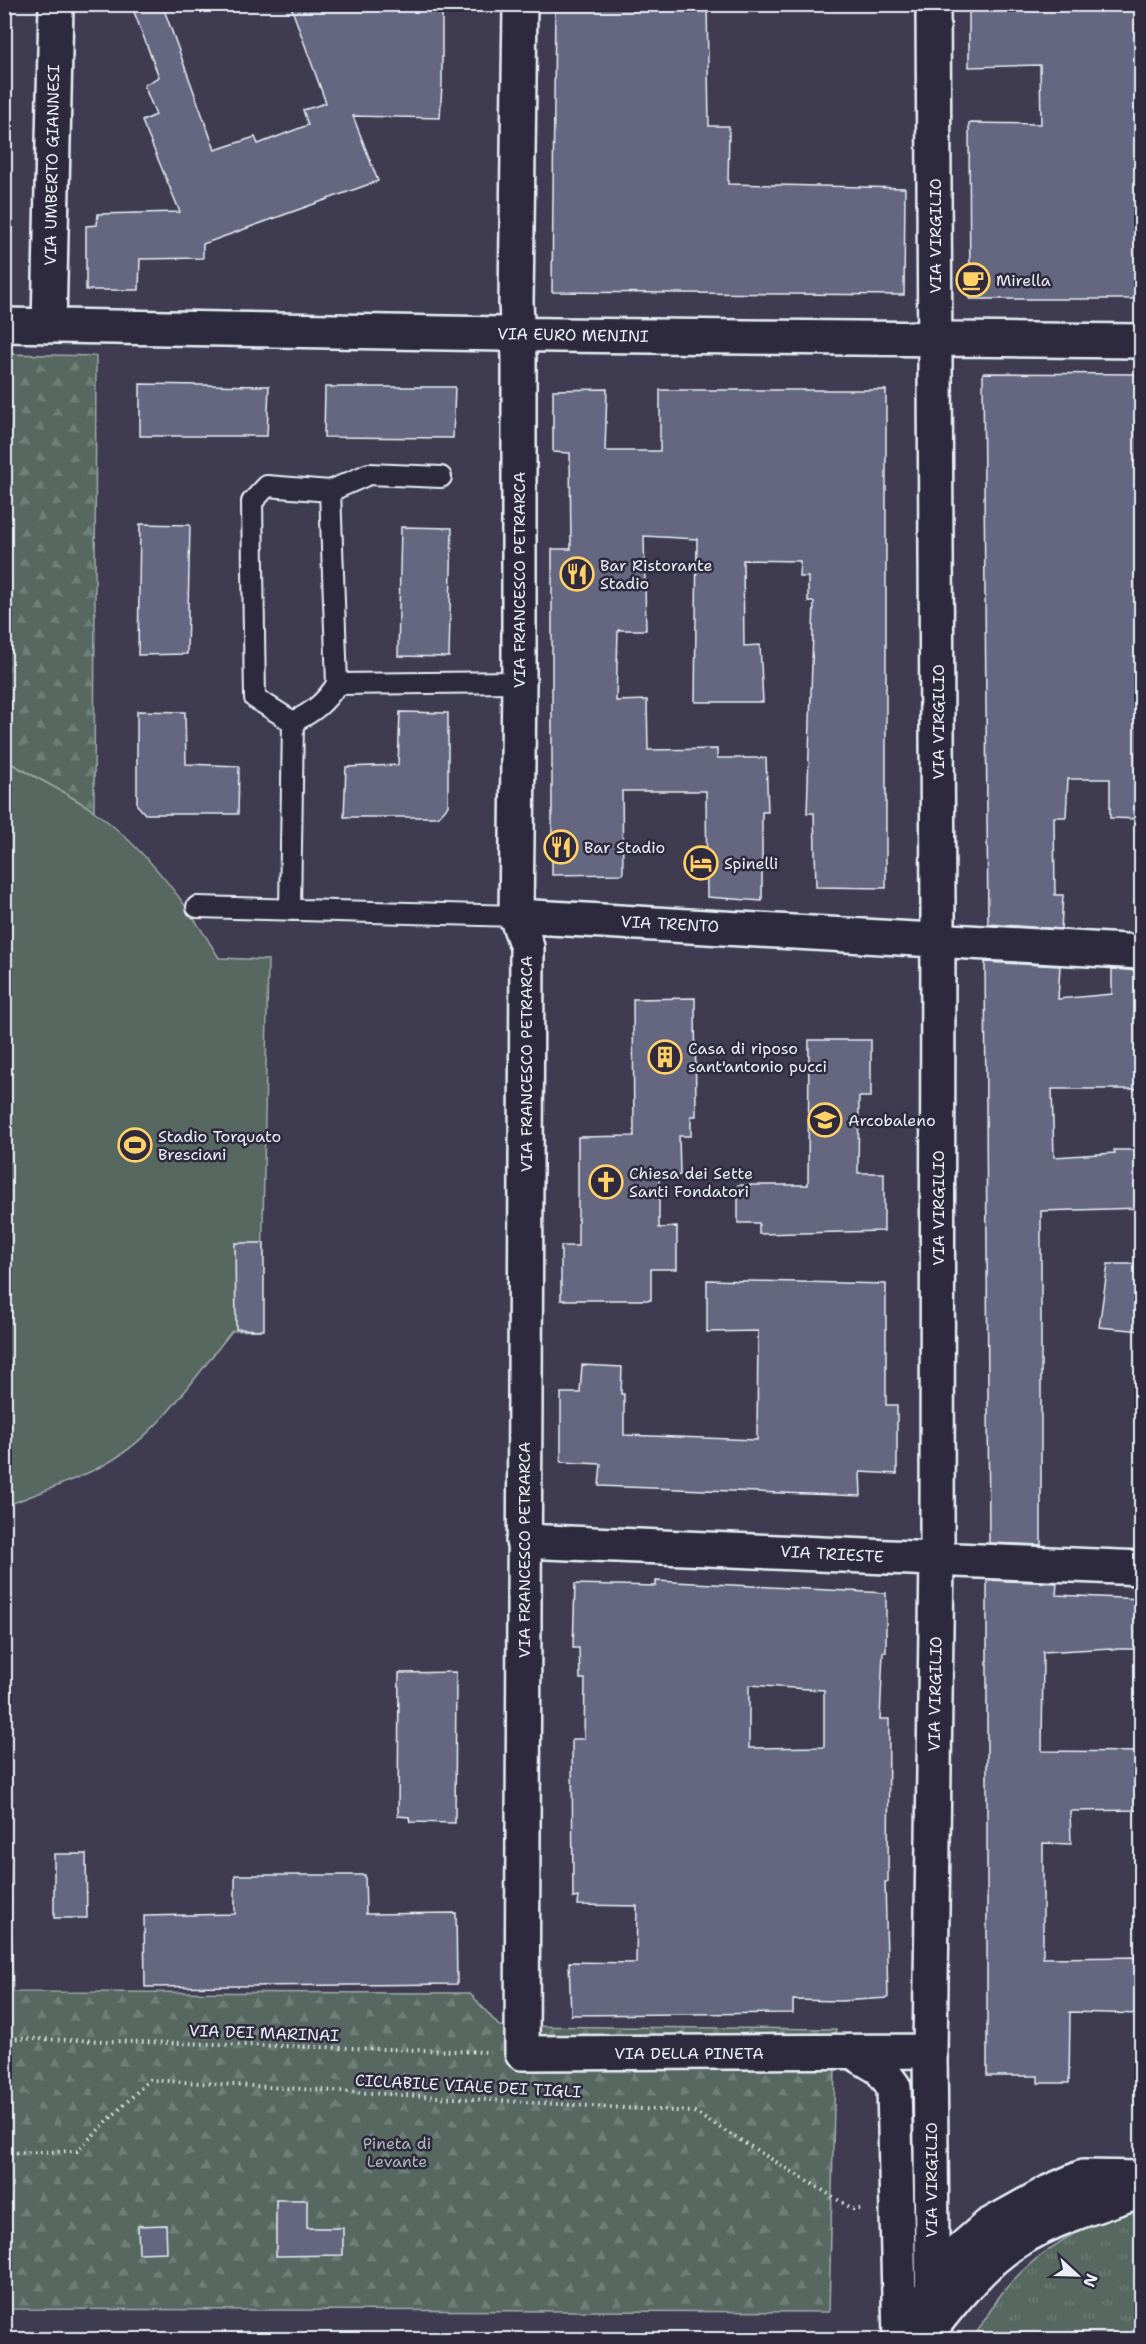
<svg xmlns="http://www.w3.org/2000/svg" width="1146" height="2344" viewBox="0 0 1146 2344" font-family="'Shantell Sans',sans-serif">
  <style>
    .grass { fill: url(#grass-tufts); stroke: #a0acac; stroke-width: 1.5 }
    .forest { fill: url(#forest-firs); stroke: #a0acac; stroke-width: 1.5 }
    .park { fill: #576860; stroke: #a0acac; stroke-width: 1.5 }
    .building { fill: #656680; stroke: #e8f1f8; stroke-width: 1.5; fill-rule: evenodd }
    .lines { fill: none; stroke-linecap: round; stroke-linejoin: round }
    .service-casing { stroke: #e8f1f8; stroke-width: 24 }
    .minor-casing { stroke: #e8f1f8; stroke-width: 38 }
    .tertiary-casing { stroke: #e8f1f8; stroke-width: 38 }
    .path { stroke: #e8f1f8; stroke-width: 4; stroke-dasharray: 1.5 4.5; stroke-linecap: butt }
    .service { stroke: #2f2a3d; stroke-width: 20 }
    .minor { stroke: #2f2a3d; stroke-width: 33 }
    .tertiary { stroke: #2f2a3d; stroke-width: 33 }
    .labels { text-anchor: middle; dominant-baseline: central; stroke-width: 5; stroke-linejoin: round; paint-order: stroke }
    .street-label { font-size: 16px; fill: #e8f1f8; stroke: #2f2a3d }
    .poi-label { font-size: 16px; fill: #e8f1f8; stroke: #2f2a3d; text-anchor: start }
    .park-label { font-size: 16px; fill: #aebabb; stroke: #2f2a3d }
  </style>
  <defs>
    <pattern id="grass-tufts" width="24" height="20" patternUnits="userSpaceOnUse" patternTransform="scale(1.5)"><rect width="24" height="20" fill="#576860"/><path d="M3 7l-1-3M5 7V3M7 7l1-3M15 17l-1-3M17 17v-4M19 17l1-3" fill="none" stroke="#6f7e78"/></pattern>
    <pattern id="forest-firs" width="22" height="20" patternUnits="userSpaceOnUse" patternTransform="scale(1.5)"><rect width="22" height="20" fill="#576860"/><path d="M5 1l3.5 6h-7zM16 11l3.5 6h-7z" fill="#6f7e78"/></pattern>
  </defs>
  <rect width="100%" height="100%" fill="#3f3c51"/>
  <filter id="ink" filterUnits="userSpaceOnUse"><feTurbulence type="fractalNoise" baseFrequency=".0167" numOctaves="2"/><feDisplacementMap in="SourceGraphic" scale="12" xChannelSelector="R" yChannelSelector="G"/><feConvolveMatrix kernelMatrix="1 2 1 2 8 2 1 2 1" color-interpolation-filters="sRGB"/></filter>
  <g filter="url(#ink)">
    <path class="grass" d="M1141,2205V2333L977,2332C985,2320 993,2305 1002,2293C1039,2247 1087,2224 1141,2205Z"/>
    <path class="forest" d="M5,354L96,356L94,811L14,765L5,762Z
      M4,1673L13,1992L470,1993L499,2026L836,2029L829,2312L5,2309Z"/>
    <path class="park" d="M5,762L14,765C40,780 69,794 94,811C147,850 186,902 219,958L268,960L261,1330L232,1331C193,1379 156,1440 98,1468C68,1483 36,1494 5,1506Z"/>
    <path class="building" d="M131,4H162L215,150L255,137L258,144L308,125L303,110L326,103L290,4H442V84L440,118L353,116L378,181L203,244V258L140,259L139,290H86V226L97,225L98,214L180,212L142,121L156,115L144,85L159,77Z
      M555,4H707L709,126H729L728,184L905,188L904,295L552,292Z
      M969,4H1142V299H970L969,123L1041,124L1040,65L969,67Z
      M983,373L1142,374V819L1110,818V779H1068L1066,817H1054L1055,895H1063L1061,929L988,924Z
      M140,384L269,386L267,436H140Z
      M325,387H455L453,438L324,437Z
      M607,389L605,451H660V390H886V888L816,887L814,813H807L814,602H808V577H799L800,561L743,560L744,646L760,645L763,702H695L697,539L644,536L646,630H618L616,701L647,700L648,750L717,749V758H766L768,812H762V901L707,897L706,791H622L623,874L552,875V549H571L570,453L553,452V390Z
      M140,524L190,525L187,654L138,655Z
      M401,527L452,528L449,657L398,656Z
      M137,711L185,712L186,764L239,766L238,814H145L137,805Z
      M400,712L448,713V806L438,817H344L346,767L398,765Z
      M985,962L1060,966L1058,999L1112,994V969L1142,971V1089H1052L1054,1157L1115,1153L1114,1150H1142V1208L1041,1211V1545L989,1543Z
      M695,998L696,1116H691V1136H679L680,1175L659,1177V1228L677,1227V1269H651V1300H561V1246H578V1137L634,1136L633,999Z
      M809,1040H871V1097H859L858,1173H884V1231L759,1234V1223H738V1185H808Z
      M235,1243H264V1330L236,1329Z
      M1108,1264H1142V1331L1099,1327Z
      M707,1280L886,1284V1405H897V1474L860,1472L861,1496L599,1486L601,1464L561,1462V1393H580L582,1365L622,1367L621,1394H624V1435L757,1440L758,1331L707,1332Z
      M987,1580L1057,1583L1056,1595L1142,1599V1649H1111V1648L1043,1652L1042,1751L1142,1752V1810L1070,1811L1071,1844L1043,1843V1958L1142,1957V2014L1070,2012L1069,2083H1038V2076H987Z
      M656,1581L886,1593V1652H883L880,1719H889L888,1882H885L888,1998L840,2001L793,2000V2013L571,2015L569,1962L636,1963L637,1906L578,1905L579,1897L573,1898L572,1739H584L585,1679H580L579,1648H573L575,1584L656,1586ZM749,1685L824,1690V1747L749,1748Z
      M456,1672L455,1823L410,1822L409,1817L398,1816L399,1673Z
      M54,1854H86L87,1918H54Z
      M235,1875H365L366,1914L456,1913L457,1984L145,1987L144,1916L235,1914Z
      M276,2200H307V2228H343V2255L276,2256Z
      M166,2225L167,2252L139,2253L138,2226Z"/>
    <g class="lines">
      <defs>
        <path id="service" d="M330,491L369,474L441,477
          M337,684C325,703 313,712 293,722L255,698L252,502L267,486L330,491L337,684L519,682
          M197,907L516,916
          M290,910L293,722"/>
        <path id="minor" d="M520,4L516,303L519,358V682L516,916L527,947L522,2053L930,2051
          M4,325L556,335L1142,341
          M49,326L56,4
          M516,916L1142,952
          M523,1541L1142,1568
          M855,2053L880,2068L894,2087L900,2338
          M899,2340L956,2254L988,2226L1049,2192L1083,2177L1142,2178
          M933,2340L930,2051L937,1559L938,909L933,4"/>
        <path id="tertiary" d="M932,2327C951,2303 971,2278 994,2258C1032,2224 1094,2206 1142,2190"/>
      </defs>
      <use href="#service" class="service-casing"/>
      <use href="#minor" class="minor-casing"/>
      <use href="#tertiary" class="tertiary-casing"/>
      <path class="path" d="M4,2038L490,2052
        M4,2153L77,2151L149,2080L694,2112L853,2209H864"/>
      <use href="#service" class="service"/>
      <use href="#minor" class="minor"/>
      <use href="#tertiary" class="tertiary"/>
    </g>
  </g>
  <defs>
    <symbol id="cafe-ring" viewBox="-11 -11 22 22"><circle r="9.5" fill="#2f2a3d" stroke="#ffd166" stroke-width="1.5"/><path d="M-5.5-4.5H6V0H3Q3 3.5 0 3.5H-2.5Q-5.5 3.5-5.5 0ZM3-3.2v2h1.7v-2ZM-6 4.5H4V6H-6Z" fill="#ffd166"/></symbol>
    <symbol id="restaurant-ring" viewBox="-11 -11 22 22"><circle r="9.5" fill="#2f2a3d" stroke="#ffd166" stroke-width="1.5"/><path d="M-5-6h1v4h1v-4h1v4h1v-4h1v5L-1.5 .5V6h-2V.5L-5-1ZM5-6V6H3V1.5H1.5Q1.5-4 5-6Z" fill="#ffd166"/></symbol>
    <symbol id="hotel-ring" viewBox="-11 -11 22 22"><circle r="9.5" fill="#2f2a3d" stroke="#ffd166" stroke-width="1.5"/><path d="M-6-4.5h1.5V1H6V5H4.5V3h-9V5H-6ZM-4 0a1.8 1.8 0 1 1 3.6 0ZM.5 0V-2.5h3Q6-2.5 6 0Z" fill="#ffd166"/></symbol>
    <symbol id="building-ring" viewBox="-11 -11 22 22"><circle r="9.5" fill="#2f2a3d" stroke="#ffd166" stroke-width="1.5"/><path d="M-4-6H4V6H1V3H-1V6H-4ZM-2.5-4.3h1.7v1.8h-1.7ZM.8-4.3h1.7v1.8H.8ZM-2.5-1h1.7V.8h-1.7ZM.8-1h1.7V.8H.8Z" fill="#ffd166"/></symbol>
    <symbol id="school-ring" viewBox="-11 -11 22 22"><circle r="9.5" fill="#2f2a3d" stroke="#ffd166" stroke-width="1.5"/><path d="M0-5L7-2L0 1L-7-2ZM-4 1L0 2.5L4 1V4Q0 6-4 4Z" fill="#ffd166"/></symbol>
    <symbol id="stadium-ring" viewBox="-11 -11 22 22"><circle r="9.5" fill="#2f2a3d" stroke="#ffd166" stroke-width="1.5"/><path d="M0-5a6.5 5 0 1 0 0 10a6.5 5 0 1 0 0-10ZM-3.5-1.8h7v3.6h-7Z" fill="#ffd166"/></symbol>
    <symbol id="church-ring" viewBox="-11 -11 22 22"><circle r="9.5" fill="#2f2a3d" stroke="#ffd166" stroke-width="1.5"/><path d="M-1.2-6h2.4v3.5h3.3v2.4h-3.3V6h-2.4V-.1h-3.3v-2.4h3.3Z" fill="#ffd166"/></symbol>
  </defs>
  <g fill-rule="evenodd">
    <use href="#cafe-ring" x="954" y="261" width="38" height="38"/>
    <use href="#restaurant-ring" x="558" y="555" width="38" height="38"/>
    <use href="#restaurant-ring" x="542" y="828" width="38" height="38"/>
    <use href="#hotel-ring" x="682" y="844" width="38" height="38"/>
    <use href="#building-ring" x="646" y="1038" width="38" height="38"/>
    <use href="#school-ring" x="806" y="1101" width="38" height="38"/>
    <use href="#stadium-ring" x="116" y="1126" width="38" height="38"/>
    <use href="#church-ring" x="587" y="1163" width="38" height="38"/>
  </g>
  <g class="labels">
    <g class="street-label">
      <text transform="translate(52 165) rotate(-89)">VIA UMBERTO GIANNESI</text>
      <text transform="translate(935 236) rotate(-90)">VIA VIRGILIO</text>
      <text transform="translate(573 335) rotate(1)">VIA EURO MENINI</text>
      <text transform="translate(519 580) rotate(-90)">VIA FRANCESCO PETRARCA</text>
      <text transform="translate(938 722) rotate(-90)">VIA VIRGILIO</text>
      <text transform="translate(670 924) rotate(3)">VIA TRENTO</text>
      <text transform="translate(526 1064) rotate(-90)">VIA FRANCESCO PETRARCA</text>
      <text transform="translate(938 1208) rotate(-90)">VIA VIRGILIO</text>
      <text transform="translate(524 1550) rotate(-90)">VIA FRANCESCO PETRARCA</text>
      <text transform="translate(832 1554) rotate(3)">VIA TRIESTE</text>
      <text transform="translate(935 1694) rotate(-89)">VIA VIRGILIO</text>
      <text transform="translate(264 2033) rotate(2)">VIA DEI MARINAI</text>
      <text x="689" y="2053">VIA DELLA PINETA</text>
      <text transform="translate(468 2086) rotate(3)">CICLABILE VIALE DEI TIGLI</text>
      <text transform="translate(931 2180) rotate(-90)">VIA VIRGILIO</text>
    </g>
    <g class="poi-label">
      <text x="996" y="280">Mirella</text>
      <text x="600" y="565">Bar Ristorante<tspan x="600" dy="18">Stadio</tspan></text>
      <text x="584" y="847">Bar Stadio</text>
      <text x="724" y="863">Spinelli</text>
      <text x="688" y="1048">Casa di riposo<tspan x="688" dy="18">sant'antonio pucci</tspan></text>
      <text x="848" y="1120">Arcobaleno</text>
      <text x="158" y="1136">Stadio Torquato<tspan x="158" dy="18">Bresciani</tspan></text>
      <text x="629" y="1173">Chiesa dei Sette<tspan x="629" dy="18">Santi Fondatori</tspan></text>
    </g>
    <g class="park-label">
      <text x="397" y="2143">Pineta di<tspan x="397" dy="18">Levante</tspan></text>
    </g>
  </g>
  <rect width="1146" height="2344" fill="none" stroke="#2f2a3d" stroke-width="24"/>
  <rect x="12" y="12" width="1122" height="2320" fill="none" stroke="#e8f1f8" stroke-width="2" filter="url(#ink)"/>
  <g transform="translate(1077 2275) rotate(112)" stroke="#2f2a3d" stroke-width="4.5" paint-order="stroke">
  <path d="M0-4.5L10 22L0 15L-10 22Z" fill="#e8f1f8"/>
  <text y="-9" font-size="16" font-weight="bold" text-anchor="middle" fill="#e8f1f8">N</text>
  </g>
</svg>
